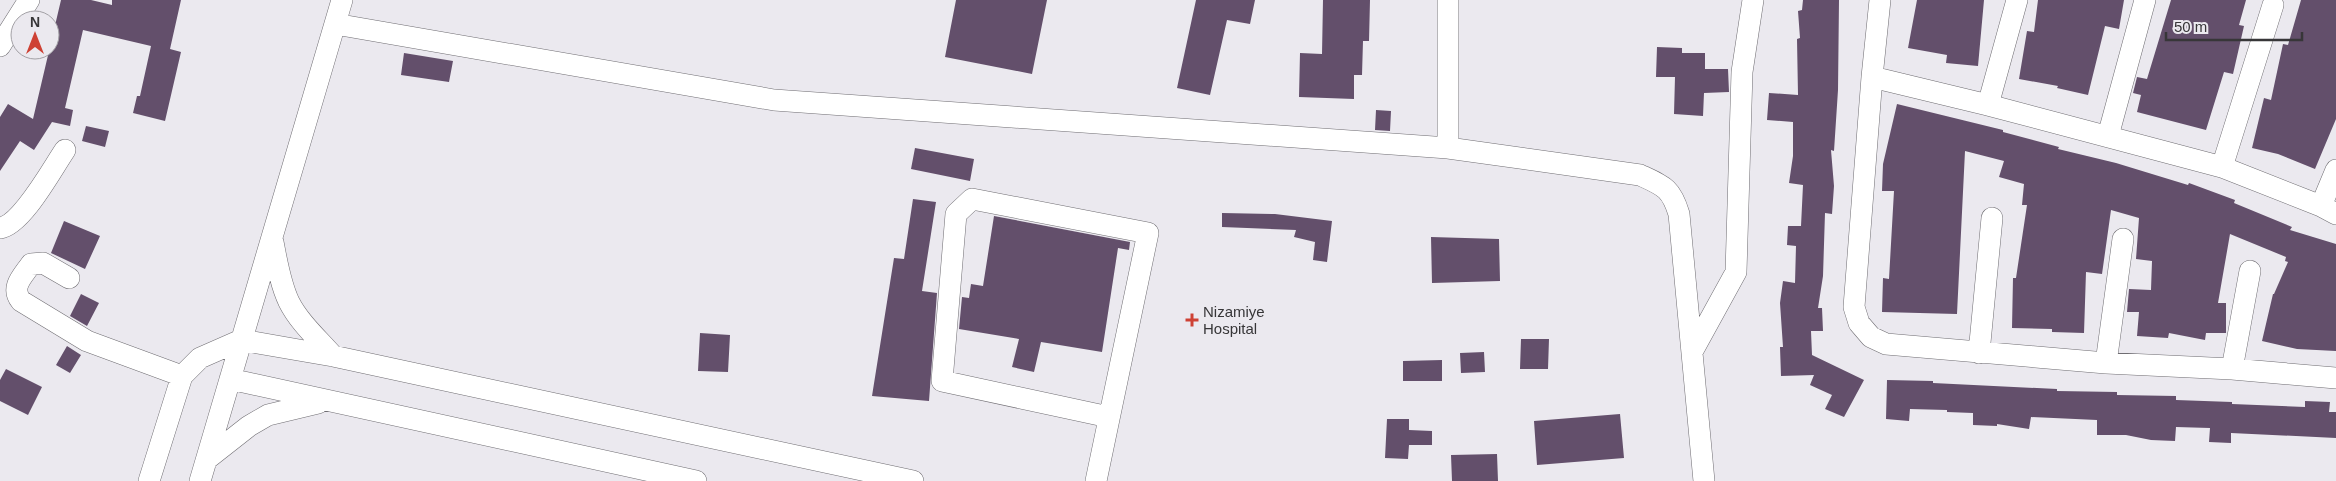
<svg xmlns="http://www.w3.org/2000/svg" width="2336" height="481" viewBox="0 0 2336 481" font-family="Helvetica,sans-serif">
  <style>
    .building { fill: #634f6b }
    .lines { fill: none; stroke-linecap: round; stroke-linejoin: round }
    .minor-casing { stroke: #6f6d72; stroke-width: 22 }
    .minor { stroke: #fff; stroke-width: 21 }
    .poi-dot { fill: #ce4134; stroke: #ebe9ef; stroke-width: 2 }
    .labels { text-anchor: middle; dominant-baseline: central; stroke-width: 5; stroke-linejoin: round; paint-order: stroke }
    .poi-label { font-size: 15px; fill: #373638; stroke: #ebe9ef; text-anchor: start }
  </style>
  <rect width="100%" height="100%" fill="#ebe9ef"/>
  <path class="building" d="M61,0H91L112,5V0H181L170,49L181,52L165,121L133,113L137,96H140L151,46L83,30L65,108L73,110L70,126L52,122L34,150L20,141L0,171V117L8,104L33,119Z
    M956,0H1047L1032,74L945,57Z
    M1196,0H1255L1250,24L1227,20L1210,95L1177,88Z
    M1323,0H1370L1369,41H1363L1362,75H1354V99L1299,97L1300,53L1322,54Z
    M1803,0H1839L1838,90L1834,151L1831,150L1834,186L1832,214L1825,213L1823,276L1818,308H1822L1823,331H1811L1812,355L1864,380L1844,417L1825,409L1832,395L1810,385L1814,375L1781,376L1780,347H1783L1780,303L1783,281L1795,283L1796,246L1787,245L1788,226H1801L1803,185L1789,183L1793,156V122L1767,120L1769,93L1798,95L1797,39L1800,38L1798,11L1802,10Z
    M1917,0H1984L1978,66L1946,63L1947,55L1908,48Z
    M2038,0H2124L2119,29L2105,26L2088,95L2057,88L2058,86L2019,79L2027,31L2034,32Z
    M2171,0H2246L2239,25L2244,26L2233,74L2224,72L2206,130L2137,112L2141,95L2133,93L2137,77L2147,79Z
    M2301,0H2336V119L2315,169L2278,154L2252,148L2264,98L2271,100L2283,44L2288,45Z
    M1657,47L1682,48V53H1705V69H1728L1729,92L1704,93L1703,116L1674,114L1675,77H1656Z
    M404,53L453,61L449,82L401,75Z
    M1897,104L2003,130V132L2059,147L2058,149L2116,163L2188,185L2189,183L2235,200L2234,203L2292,227L2290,230L2336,244V351L2297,349L2262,341L2273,294H2274L2288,262L2285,261L2286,257L2230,234L2218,303H2226V333H2206L2205,340L2169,333L2168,338L2137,336L2139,312H2127L2129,289L2151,290L2152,261L2136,259L2139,218L2111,210L2102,274L2086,272L2084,333L2052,332V329L2012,328L2013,278H2016L2027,205H2022L2024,184L1999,177L2004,161L1965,151L1957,314L1882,312L1883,278L1889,279L1894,191H1882L1883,164Z
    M1376,110L1391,111L1390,131L1375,130Z
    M86,126L109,131L105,147L82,141Z
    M915,148L974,159L970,181L911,169Z
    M913,199L936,202L922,291L937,293L929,401L872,396L894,258L904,259Z
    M1222,213L1275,214L1332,221L1327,262L1313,260L1315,242L1294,237L1296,230L1222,227Z
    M994,216L1130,242L1129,250L1118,248L1102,352L1041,342L1034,372L1012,367L1019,339L959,329L962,297L969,298L971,284L983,286Z
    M64,221L100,236L85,269L51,253Z
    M1431,237L1499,239L1500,281L1432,283Z
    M81,294L99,303L87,326L70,316Z
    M700,333L730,335L728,372L698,371Z
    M1521,339H1549L1548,369H1520Z
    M67,346L81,355L70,373L56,365Z
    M1484,352L1485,372L1461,373L1460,353Z
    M1442,360V381H1403V361Z
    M6,369L42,387L28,415L0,401V380Z
    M1887,380L1933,381V383L2057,389V391L2117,392V395L2176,396V400L2232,402V404L2305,407V401L2330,402L2329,412H2336V438L2231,433V443L2209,442L2210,428L2176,427L2175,441L2151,440L2126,435H2097V420L2031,417L2029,429L1997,424V426L1973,425V413L1947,412V410L1910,409L1909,421L1886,419Z
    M1620,414L1624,458L1537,465L1534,421Z
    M1387,419H1409V430L1432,431V445H1409L1408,459L1385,458Z
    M1497,454L1498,481H1452L1451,455Z"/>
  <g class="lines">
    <defs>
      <path id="minor" d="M1448,0V148L1640,175C1664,186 1671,188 1679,214L1704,481
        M1880,0L1872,77L1854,307L1859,323L1871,337L1886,344L2106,363L2232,369L2336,378
        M335,24L774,100L1448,148
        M0,46L29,0
        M1872,77L1988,105L2222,167L2321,206L2336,214
        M1988,105L2017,0
        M2108,136L2145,0
        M2222,167L2273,5
        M2321,206L2336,170
        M0,228C22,225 52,169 65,150
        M273,242C277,262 280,283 289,302C299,322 318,339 333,356
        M69,278L43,263L31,264C23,276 10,287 21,301L87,341L182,376
        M1692,352L1736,272L1742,72L1753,0
        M1979,353L1992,218
        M2106,363L2123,239
        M2232,369L2250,271
        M230,379L696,481
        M207,459L249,426L268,415L318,403
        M149,481L182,376L200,358L241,340L333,356L913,481
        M200,481L342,0
        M1096,481L1148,233L972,199L956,214L942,381L1109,417"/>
    </defs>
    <use href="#minor" class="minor-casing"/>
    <use href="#minor" class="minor"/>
  </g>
  <path class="poi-dot" d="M1189.5 312.5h5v5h5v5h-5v5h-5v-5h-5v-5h5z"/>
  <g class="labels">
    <g class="poi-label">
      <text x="1203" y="311">Nizamiye<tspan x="1203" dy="17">Hospital</tspan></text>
    </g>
  </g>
  <g transform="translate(35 35)"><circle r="24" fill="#ebe9ef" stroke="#a3a1a6"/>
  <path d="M0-4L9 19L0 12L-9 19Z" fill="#ce4134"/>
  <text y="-8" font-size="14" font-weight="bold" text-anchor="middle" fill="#373638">N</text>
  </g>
  <path d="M2166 32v8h136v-8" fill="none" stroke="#373638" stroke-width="2.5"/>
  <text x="2174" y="32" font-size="15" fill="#373638" stroke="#ebe9ef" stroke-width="4" paint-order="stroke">50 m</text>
</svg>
